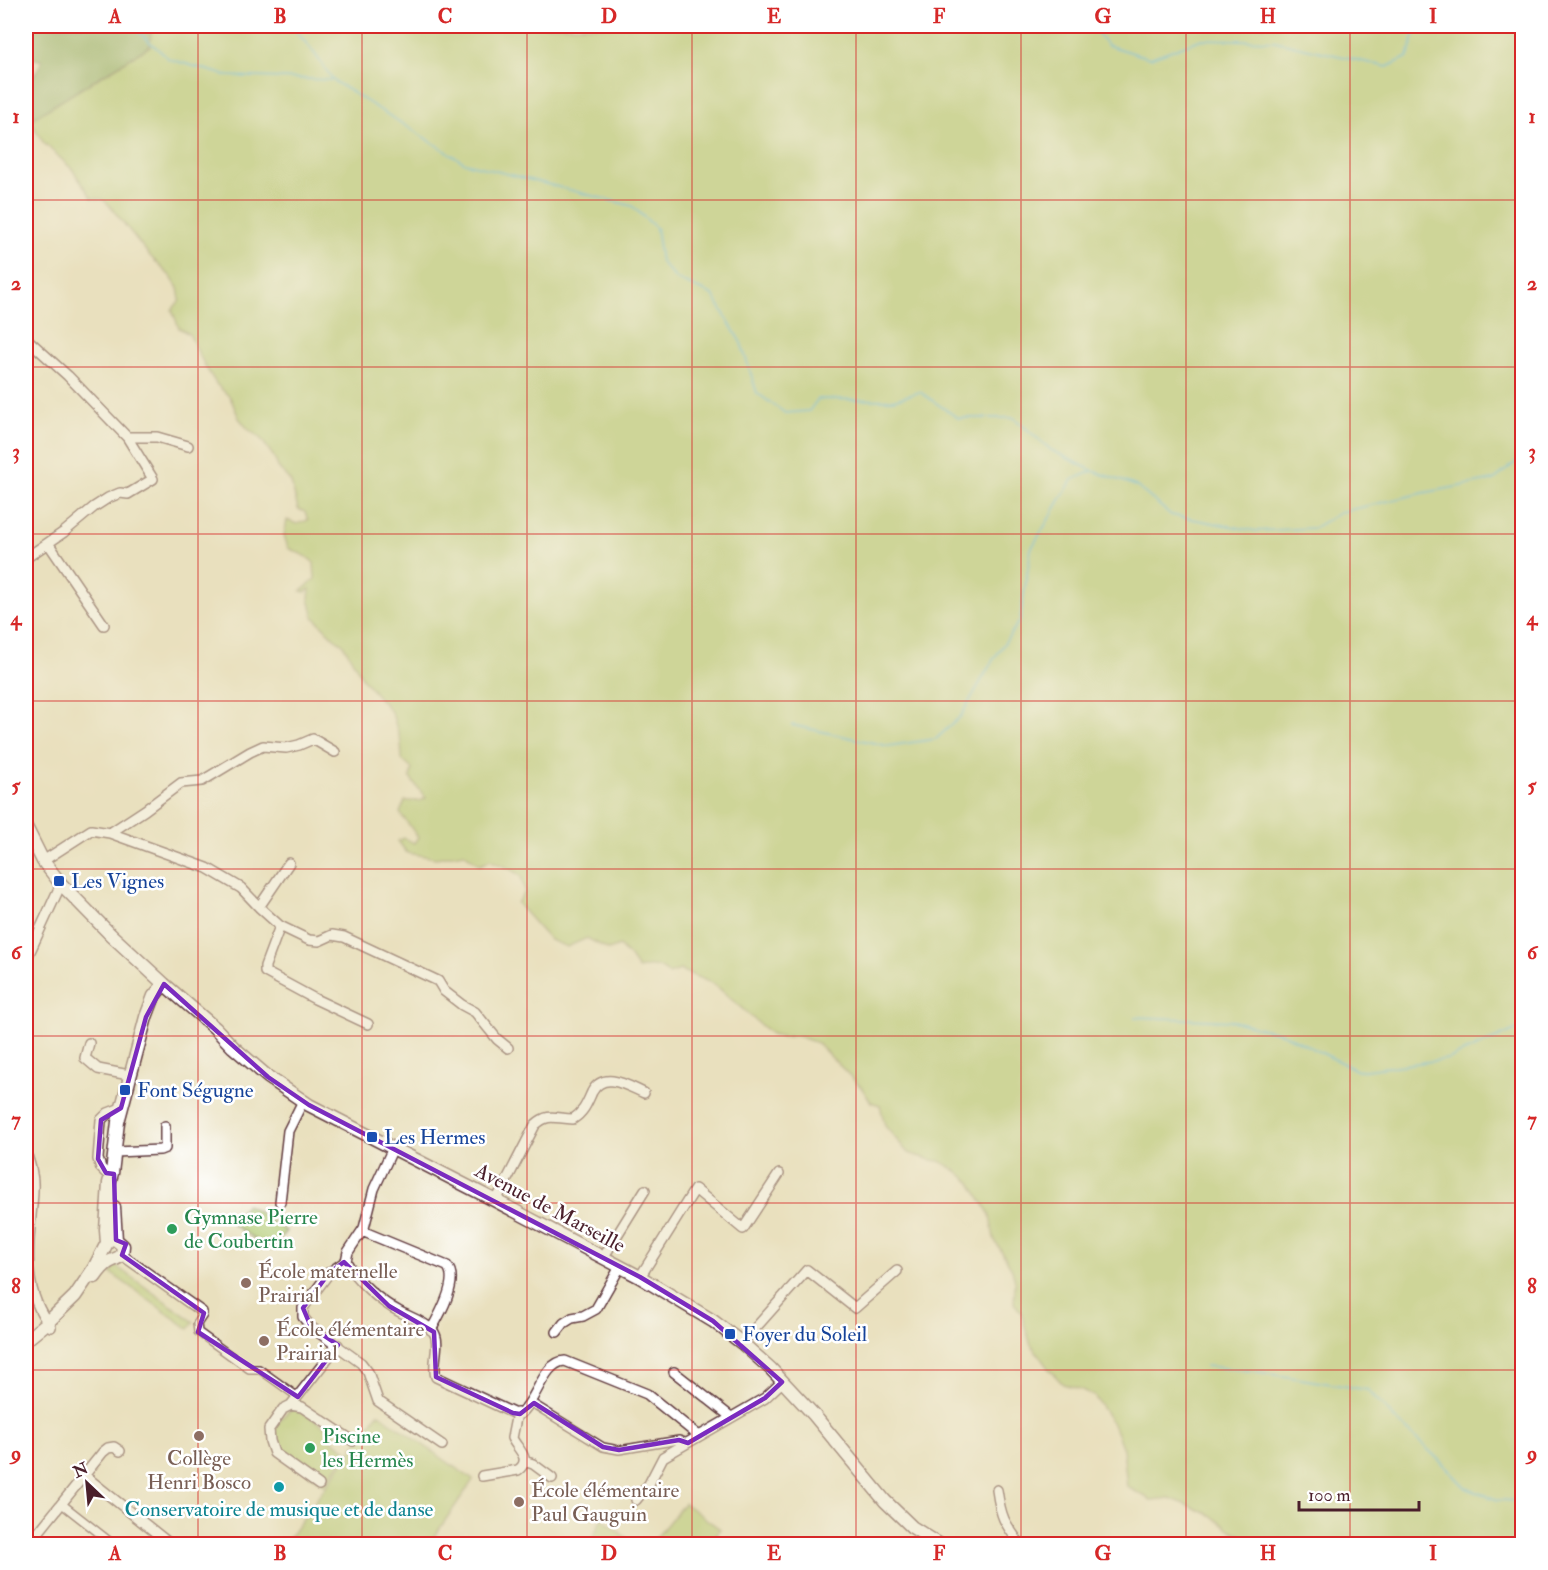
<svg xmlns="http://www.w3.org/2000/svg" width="1548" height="1570" viewBox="0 0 1548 1570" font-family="'IM FELL Double Pica',serif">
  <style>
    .green { fill: #aec76c; stroke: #7c734c; stroke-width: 1.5 }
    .forest { fill: #8aac60; stroke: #6a6646; stroke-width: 1.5 }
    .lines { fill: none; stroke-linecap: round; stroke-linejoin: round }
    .stream { stroke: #47afc6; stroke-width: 2 }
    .pedestrian-casing { stroke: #623c41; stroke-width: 10 }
    .minor-casing { stroke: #623c41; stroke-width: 12 }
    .tertiary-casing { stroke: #623c41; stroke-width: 15 }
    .pedestrian { stroke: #fff; stroke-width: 7 }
    .minor { stroke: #fff; stroke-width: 9 }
    .tertiary { stroke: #fff; stroke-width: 12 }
    .marked { fill: none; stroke: #7b2cbf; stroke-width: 4.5; stroke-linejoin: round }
    .grid { fill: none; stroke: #d62828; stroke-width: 1.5; stroke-opacity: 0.55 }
    .transit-dot { fill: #1a4fb4; stroke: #fff; stroke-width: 2 }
    .leisure-dot { fill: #2e9e5b; stroke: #fff; stroke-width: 2 }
    .education-dot { fill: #8d6e63; stroke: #fff; stroke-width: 2 }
    .culture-dot { fill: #0f9aa8; stroke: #fff; stroke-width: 2 }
    .labels { text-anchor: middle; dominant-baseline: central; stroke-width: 5; stroke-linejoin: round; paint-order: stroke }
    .transit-label { font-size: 21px; fill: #164399; stroke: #fff; text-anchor: start }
    .street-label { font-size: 21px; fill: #4a1f2b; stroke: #fff }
    .leisure-label { font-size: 21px; fill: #27864d; stroke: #fff; text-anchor: start }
    .education-label { font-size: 21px; fill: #785e54; stroke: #fff; text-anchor: start }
    .culture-label { font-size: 21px; fill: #0d838f; stroke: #fff }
    .neatline { fill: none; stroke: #d62828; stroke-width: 2 }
    .grid-label { font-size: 20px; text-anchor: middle; font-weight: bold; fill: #d62828 }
  </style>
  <rect width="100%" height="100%" fill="#fff"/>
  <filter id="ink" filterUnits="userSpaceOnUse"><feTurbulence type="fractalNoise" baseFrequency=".0167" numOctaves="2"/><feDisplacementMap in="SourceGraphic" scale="12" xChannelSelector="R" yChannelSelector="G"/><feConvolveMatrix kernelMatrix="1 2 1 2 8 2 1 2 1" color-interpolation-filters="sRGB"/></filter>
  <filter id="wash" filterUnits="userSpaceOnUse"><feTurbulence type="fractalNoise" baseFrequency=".008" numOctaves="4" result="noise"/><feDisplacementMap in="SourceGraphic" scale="24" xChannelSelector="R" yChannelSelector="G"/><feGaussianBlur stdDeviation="1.35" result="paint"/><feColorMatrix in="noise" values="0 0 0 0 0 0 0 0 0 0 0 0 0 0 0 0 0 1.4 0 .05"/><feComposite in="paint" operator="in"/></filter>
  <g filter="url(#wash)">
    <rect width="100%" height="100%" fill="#e9e0be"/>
    <path class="green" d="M151,26H1522V1544H1342L1340,1543L1259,1544L1231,1530L1210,1515L1190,1506L1170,1498L1151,1500L1127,1487L1123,1449L1113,1424L1094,1396L1080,1389L1063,1384L1048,1368L1030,1343L1021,1312L1014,1303L1015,1282L1012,1269L994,1239L990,1215L971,1183L957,1171L940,1161L931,1160L908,1153L885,1126L880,1105L871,1102L861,1087L817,1043L797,1036L783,1037L771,1034L714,984L680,970L669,974C657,963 653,966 638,969L630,957L619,946L609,950L587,938L567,947L550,940L517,903L525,892L521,876L510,869L490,860L480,865L464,853L436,858L407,853L398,841L404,838L414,843L418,837L400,813L405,801H420L426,798L410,778L412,769L402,760L401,742L392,713L363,679L343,644L334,638L314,617L309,599L310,589L305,592L301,591L315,579L314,563L307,557L288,548L284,535L287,520L297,524L308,520L305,512L298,509L291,482L278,467L274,457L261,439L248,429L239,418L230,397L217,385L206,368L189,334L179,328L172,310L180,300L178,288L171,277L150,256L109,205L102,199L92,198L72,169L43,142L30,120L150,46Z
      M246,1204L286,1231L271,1250L232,1224Z
      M116,1266L194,1322L189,1329L111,1273Z
      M293,1409L309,1416L336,1434L332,1440L348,1451L324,1485L308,1473V1466L295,1458L289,1459C274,1448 267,1439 279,1422C283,1416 286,1412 293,1409Z
      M378,1413L473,1480L429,1544H297L289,1538Z
      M684,1503L720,1529L711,1544H651Z
      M602,1518L634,1544H590Z"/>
    <path class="forest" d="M26,26H151L150,46L30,120L26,116V85L35,74L42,61L26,56Z"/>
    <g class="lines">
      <path class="stream" d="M132,26L169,59L228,76L332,80
        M292,26L312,50L334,81L465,163L632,206L656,228L661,262L676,279L713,295L741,343L757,393L785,413L809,411L818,399L893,400L920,392L958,418H1014L1051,450L1093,471L1136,486L1171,515L1256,531L1314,528L1341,512L1423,493L1494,480L1522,457
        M1092,26L1107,45L1150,58L1202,39L1275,41L1387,67L1408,57L1417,26
        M792,725L888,746L936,739L961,716L993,660L1020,620L1031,549L1072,480L1092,471
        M1135,1017L1233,1021L1284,1034L1358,1071L1448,1059L1522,1027
        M1206,1366L1259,1372L1368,1390L1395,1419L1437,1458L1466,1488L1498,1500L1522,1501"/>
    </g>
  </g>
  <g filter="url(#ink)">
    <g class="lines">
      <defs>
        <path id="pedestrian" d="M202,1312L203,1315L197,1324L198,1332L249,1369H259L298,1397
          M530,1402L603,1447L619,1450L679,1440L688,1443
          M62,1504L113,1544"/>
        <path id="minor" d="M26,338L68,376L127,437
          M48,543L104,625
          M26,558L64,532L94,507L108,498L120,493L128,494L153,479L127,437H157L188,446
          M110,833L145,810L181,783L202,781L250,752L263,746L286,748L299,745L313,739L335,752
          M43,861L91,830L110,833L207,868L241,888L260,908L280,926L309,940L319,941L332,935L344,937L438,981L444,991L462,1005L475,1012L497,1039L508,1048
          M259,907L289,863
          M280,926L265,966V972L315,999L368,1024
          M26,960L61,884
          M89,1043L85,1058L98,1069L129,1075
          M393,1148L374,1189L364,1228L348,1252L346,1261L329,1273L303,1308V1317L311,1327L361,1363L368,1372L378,1401L442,1445
          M26,1152C28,1159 31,1166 32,1174C35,1187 32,1202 31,1216C27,1256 24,1293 51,1327
          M115,1152L160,1150L165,1148V1126
          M112,1173H106L101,1168L98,1159L101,1120L108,1113L121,1108
          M496,1201L535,1125C549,1112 556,1119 573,1119C584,1112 587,1103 592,1092C604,1070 628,1086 644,1093
          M280,1202L288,1131L303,1101
          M362,1231L447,1266C460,1280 439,1316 431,1330
          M122,1255L202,1312
          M603,1258L645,1190
          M346,1261C356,1281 381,1302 400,1312C410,1317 425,1322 433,1331C442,1342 431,1363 436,1377L513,1413L520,1414C537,1401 543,1362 565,1361L647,1394L699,1436
          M640,1277L695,1189L743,1229L779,1174
          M557,1332L564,1323L572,1318L583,1316L596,1309L620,1267
          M742,1343L807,1270L855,1308L897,1271
          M674,1372L731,1417
          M291,1405L302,1407L353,1441
          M524,1461L533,1464L552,1478
          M85,1476L170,1544
          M482,1476L518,1470C533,1459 517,1449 512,1438L517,1413
          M319,1485L274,1453L270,1441L269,1429L283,1409L291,1405L338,1345
          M997,1490C1001,1518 1004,1522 1020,1544
          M636,1500L649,1484L663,1457L765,1398L782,1382
          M29,1544L103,1452L108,1448L114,1447L120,1451"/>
        <path id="tertiary" d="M26,827L43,861L61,884L111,935L164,984L215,1028L233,1047L268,1077L309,1105L496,1201L640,1277L713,1321L742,1343L771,1369L814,1415L885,1501L912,1527L939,1544
          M114,1207L116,1240
          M95,1277C99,1271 103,1266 109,1262C114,1259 118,1259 122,1255L123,1246L116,1240
          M26,1340L47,1323L75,1296L94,1268L107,1243L106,1230L109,1183L112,1173L118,1122L146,1017L154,996L164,984"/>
      </defs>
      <use href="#pedestrian" class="pedestrian-casing"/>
      <use href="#minor" class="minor-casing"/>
      <use href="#tertiary" class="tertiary-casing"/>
      <use href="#pedestrian" class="pedestrian"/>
      <use href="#minor" class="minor"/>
      <use href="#tertiary" class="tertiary"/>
    </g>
  </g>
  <path d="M0 0H1548V1570H0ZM164,984L268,1077L309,1105L640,1277L713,1321L782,1382L765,1398L688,1443L679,1440L619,1450L603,1447L534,1403L520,1414L513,1413L436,1377L434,1332L389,1306L344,1262L329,1273L303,1308L311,1327L338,1345L298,1397L198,1332L204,1313L122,1255L126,1244L116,1240L114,1174L106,1173L98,1159L101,1120L121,1108L146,1017Z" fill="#e9e0be" fill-opacity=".55" fill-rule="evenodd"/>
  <path class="marked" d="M164,984L268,1077L309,1105L640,1277L713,1321L782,1382L765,1398L688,1443L679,1440L619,1450L603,1447L534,1403L520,1414L513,1413L436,1377L434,1332L389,1306L344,1262L329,1273L303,1308L311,1327L338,1345L298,1397L198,1332L204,1313L122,1255L126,1244L116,1240L114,1174L106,1173L98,1159L101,1120L121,1108L146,1017Z"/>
  <path class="grid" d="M198,26V1544M362,26V1544M527,26V1544M692,26V1544M856,26V1544M1021,26V1544M1186,26V1544M1350,26V1544M26,200H1522M26,367H1522M26,534H1522M26,701H1522M26,869H1522M26,1036H1522M26,1203H1522M26,1370H1522"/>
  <g class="transit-dot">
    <rect x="53" y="875" width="12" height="12" rx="3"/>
    <rect x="119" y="1084" width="12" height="12" rx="3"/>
    <rect x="366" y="1131" width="12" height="12" rx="3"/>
    <rect x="724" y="1328" width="12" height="12" rx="3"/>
  </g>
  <g class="leisure-dot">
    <circle cx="172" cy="1229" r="6"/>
    <circle cx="310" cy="1448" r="6"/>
  </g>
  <g class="education-dot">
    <circle cx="246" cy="1283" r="6"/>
    <circle cx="264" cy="1341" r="6"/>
    <circle cx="199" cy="1436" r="6"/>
    <circle cx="519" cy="1502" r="6"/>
  </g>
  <circle class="culture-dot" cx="279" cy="1487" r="6"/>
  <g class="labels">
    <g class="transit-label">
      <text x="71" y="881">Les Vignes</text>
      <text x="137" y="1090">Font Ségugne</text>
      <text x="384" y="1137">Les Hermes</text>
      <text x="742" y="1334">Foyer du Soleil</text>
    </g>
    <g class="street-label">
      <text transform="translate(550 1208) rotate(28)">Avenue de Marseille</text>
    </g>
    <g class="leisure-label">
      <text x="184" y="1217">Gymnase Pierre<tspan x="184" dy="24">de Coubertin</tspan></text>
      <text x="322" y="1436">Piscine<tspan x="322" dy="24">les Hermès</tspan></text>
    </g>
    <g class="education-label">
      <text x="258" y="1271">École maternelle<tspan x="258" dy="24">Prairial</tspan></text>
      <text x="276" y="1329">École élémentaire<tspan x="276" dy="24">Prairial</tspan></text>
      <text x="199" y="1458" text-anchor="middle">Collège<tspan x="199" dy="24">Henri Bosco</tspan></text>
      <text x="531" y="1490">École élémentaire<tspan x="531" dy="24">Paul Gauguin</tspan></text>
    </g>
    <g class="culture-label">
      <text x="279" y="1509">Conservatoire de musique et de danse</text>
    </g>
  </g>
  <rect width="1548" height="1570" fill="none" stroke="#fff" stroke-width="66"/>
  <g transform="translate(87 1483) rotate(334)" stroke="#ffffff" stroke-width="4.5" paint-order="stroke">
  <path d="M0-4.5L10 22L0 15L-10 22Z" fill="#4a1f2b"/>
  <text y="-9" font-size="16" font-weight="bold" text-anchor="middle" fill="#4a1f2b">N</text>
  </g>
  <path d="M1299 1501v9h120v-9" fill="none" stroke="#4a1f2b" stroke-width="3"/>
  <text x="1308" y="1501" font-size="18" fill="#4a1f2b" stroke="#ffffff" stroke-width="4.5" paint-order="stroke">100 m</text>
  <rect x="33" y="33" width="1482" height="1504" class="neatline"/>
  <g class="grid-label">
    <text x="115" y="23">A</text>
    <text x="280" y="23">B</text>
    <text x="445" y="23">C</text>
    <text x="609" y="23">D</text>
    <text x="774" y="23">E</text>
    <text x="939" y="23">F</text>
    <text x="1103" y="23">G</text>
    <text x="1268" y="23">H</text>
    <text x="1433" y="23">I</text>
    <text x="16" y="123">1</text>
    <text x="1532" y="123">1</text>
    <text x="16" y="290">2</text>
    <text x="1532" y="290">2</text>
    <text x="16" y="458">3</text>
    <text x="1532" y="458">3</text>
    <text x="16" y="625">4</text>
    <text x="1532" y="625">4</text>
    <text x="16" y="792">5</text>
    <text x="1532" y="792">5</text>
    <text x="16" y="959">6</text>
    <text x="1532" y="959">6</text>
    <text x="16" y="1126">7</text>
    <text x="1532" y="1126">7</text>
    <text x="16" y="1293">8</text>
    <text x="1532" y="1293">8</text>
    <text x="16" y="1460">9</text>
    <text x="1532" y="1460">9</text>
    <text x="115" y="1560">A</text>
    <text x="280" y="1560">B</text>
    <text x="445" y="1560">C</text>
    <text x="609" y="1560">D</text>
    <text x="774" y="1560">E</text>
    <text x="939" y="1560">F</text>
    <text x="1103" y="1560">G</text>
    <text x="1268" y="1560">H</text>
    <text x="1433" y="1560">I</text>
  </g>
</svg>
